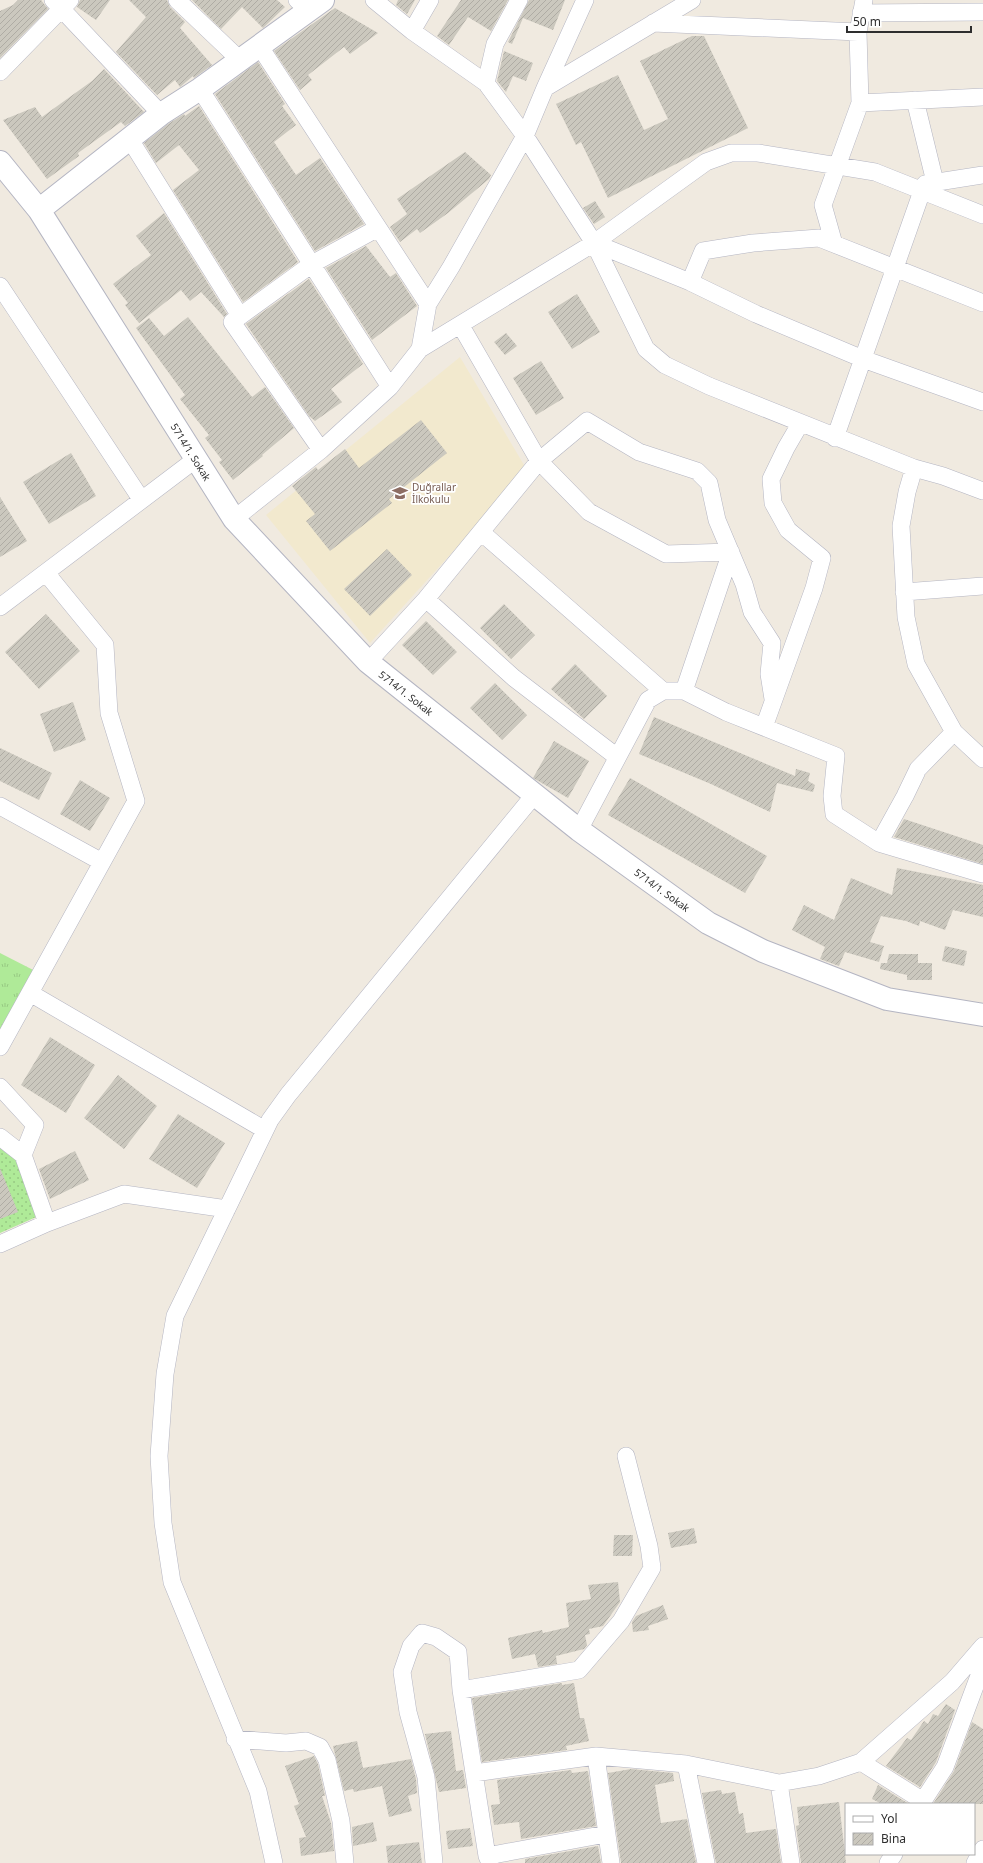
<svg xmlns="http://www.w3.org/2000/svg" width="983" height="1863" viewBox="0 0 983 1863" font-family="'Noto Sans',sans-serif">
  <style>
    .education { fill: #f2e9ce }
    .grass { fill: url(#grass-dots) }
    .park { fill: url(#park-tufts) }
    .building { fill: url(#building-hatch) }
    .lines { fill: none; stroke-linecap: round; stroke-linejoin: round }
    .street-casing { stroke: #b4b5c2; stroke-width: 18 }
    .secondary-casing { stroke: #b4b5c2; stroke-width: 24 }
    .street { stroke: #fff; stroke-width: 17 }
    .secondary { stroke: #fff; stroke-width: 22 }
    .labels { text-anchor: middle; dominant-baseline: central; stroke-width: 3.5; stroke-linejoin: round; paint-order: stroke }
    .street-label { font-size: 10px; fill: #2e2e2e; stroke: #fff }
    .education-label { font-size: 10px; fill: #785e54; stroke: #fff; text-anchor: start }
  </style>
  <defs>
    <pattern id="grass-dots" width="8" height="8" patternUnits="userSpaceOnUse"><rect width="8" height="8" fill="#afea98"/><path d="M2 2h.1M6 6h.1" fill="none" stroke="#97c983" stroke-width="1.8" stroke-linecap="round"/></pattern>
    <pattern id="park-tufts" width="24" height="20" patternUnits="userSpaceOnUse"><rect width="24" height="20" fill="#afea98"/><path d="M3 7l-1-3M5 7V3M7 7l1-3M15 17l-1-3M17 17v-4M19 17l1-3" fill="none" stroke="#97c983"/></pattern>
    <pattern id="building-hatch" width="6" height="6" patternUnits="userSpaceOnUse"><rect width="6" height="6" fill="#cbc8be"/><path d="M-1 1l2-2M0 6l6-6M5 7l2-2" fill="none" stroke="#afaca4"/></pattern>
  </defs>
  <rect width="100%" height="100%" fill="#f0eae0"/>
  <path class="education" d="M460,357L527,470L370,643L266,515Z"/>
  <path class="grass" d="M0,1137L23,1155L43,1214L0,1233Z"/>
  <path class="park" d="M0,953L41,974L0,1047Z"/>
  <path class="building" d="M18,0H41L48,9L0,58V11L13,5Z
    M80,0H110L96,20L77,7Z
    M129,0H167L170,7L185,22L180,28L212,65L194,78L193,76L180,87L175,80L157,95L116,52L146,17Z
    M192,0H277L285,7L263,28L242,7L221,29Z
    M398,0H415L407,14L396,5Z
    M461,0H508L491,31L468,17L449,45L437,36Z
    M529,0H565L553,30L523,18L512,44L508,42Z
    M335,8L378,33L350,54L344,47L308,75L312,80L300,90L274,51Z
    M692,36H704L748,128L608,198L581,142L576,145L556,104L618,75L644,130L668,119L640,61Z
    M504,51L533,63L526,81L513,76L506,92L497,81Z
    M258,62L285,104L282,106L296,125L274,142L296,175L320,158L364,224L315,251L215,94Z
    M104,69L144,112L125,126L121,122L78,153L79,156L47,179L3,120L35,107L42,117L92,81Z
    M199,106L298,262L243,302L173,190L199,170L179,145L156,163L144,143L168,124L184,114L185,116Z
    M465,152L491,175L489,179L448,213L420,233L417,229L400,242L390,227L407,214L397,199Z
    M595,201L605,217L594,224L583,208Z
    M164,213L227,314L224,317L201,292L190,301L181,290L139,323L125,305L128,303L113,284L151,255L136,236Z
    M366,246L390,277L396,273L417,306L372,340L326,268Z
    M309,279L363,364L331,389L342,402L315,421L309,416L246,324Z
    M577,294L600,332L572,349L548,312Z
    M188,317L252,397L265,387L294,428L262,455L263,456L233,480L219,462L222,460L205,438L209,435L180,399L185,395L136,328L149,318L164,336Z
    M506,333L517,346L505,355L494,342Z
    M541,361L564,398L536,415L513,378Z
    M421,420L447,453L389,499L392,503L330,551L306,521L315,514L292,486L316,467L318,470L345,449L359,468Z
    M71,453L96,496L49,524L23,482Z
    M0,497L27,541L0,557Z
    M387,549L412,575L370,616L344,589Z
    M504,604L535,635L511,659L480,628Z
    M46,614L80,651L39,689L5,652Z
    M426,621L457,652L433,675L402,645Z
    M575,664L607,696L584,719L551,689Z
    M495,683L527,715L502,740L470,708Z
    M73,702L86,740L54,752L40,714Z
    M654,717L795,776L796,769L810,773L808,781L815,785L813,792L777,783L770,812L711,784L639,754Z
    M554,741L589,761L568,798L533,778Z
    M0,748L52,773L39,800L0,781Z
    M630,778L767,856L745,893L608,815Z
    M80,780L110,798L90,831L60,814Z
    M904,819L983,845V864L894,837Z
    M897,868L983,885V917L953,910L945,930L920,921L919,926L906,921L881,916L870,942L884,946L879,962L845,952L839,966L820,959L825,947L792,930L804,905L834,920L851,878L892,895Z
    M945,946L967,951L964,966L942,961Z
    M889,954H918V963H932V980H907V975L880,969L881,963H887Z
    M50,1037L95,1065L66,1113L21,1085Z
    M118,1075L157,1106L124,1149L84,1118Z
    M178,1114L225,1143L197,1188L149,1159Z
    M75,1151L89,1180L50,1199L39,1169Z
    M0,1168L18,1212L0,1219Z
    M694,1528L697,1543L671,1548L668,1533Z
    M614,1535H633L632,1556H613Z
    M618,1582L620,1602L603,1626L589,1629L590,1634L585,1635L587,1645L584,1649L556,1656L557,1664L538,1667L535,1654L512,1659L508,1638L542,1630L543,1633L569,1627L566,1603L591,1599L588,1585Z
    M663,1605L668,1619L648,1626L649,1630L633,1632L632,1622L636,1616Z
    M562,1683V1685L574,1683L580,1718H584L589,1741L566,1746L567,1750L482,1762L472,1698Z
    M946,1704L955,1710L936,1762L920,1787L886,1766L907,1738L911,1740L924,1721L928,1724L933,1714L938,1716Z
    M972,1722L983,1729V1804H933L954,1771Z
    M451,1731L456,1771L463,1770L466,1788L439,1792L425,1734Z
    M357,1741L363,1768L411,1759L416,1779L417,1793L408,1796L412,1811L389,1817L382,1786L354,1792L353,1789L344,1791L333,1746Z
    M314,1756L318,1764L325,1796H322L331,1823L334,1851L301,1856L299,1838L306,1837L294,1806L299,1804L285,1766Z
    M631,1769L673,1773L674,1781L655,1785L661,1823L687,1819L696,1863H621L608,1773Z
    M571,1770L572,1773L588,1771L596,1826L521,1839L519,1822L494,1825L491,1805L500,1804L497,1780Z
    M878,1785L909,1804H882L872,1799Z
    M721,1790L722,1794L735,1792L739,1814L743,1813L746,1833L776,1829L781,1863H716L702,1793Z
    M839,1802L846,1863H801L796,1826L799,1825L797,1807Z
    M373,1822L377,1841L353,1846L352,1827Z
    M470,1828L473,1846L448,1849L446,1831Z
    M419,1842L422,1863H388L386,1846Z
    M598,1846L601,1863H525V1859Z"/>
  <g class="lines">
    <defs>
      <path id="street" d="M53,0L161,114
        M177,0L240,60
        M297,0L309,10
        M374,0L412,31
        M430,0L412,31L486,83L525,136L594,243L646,349L665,365L709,386L914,468L943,476L983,491
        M861,13L983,12
        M653,23L858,32
        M260,47L428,304
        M0,72L70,0
        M486,83L495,44L519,0
        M545,88L692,0
        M200,89L390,387
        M915,100L935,182
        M860,103L983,97
        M129,138L240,316
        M925,184L983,175
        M594,243L690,282L756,314L863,359L983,402
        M834,244L823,205L860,103L858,32L864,0
        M690,282L703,251L753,243L819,238L983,303
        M0,286L141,499
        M461,326L539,461L589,512L666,554L731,552L684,691H663L648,700L579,830
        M420,349L594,243L706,162L731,153H758L875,172L983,215
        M835,438L922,191
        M321,450L232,322L312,264L378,228
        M914,468L907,492L901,526L906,617L916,664L954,732
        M234,519L321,450L390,387L420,349L428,304L451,267L525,136L545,88L585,0
        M481,532L663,691
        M904,592L983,586
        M426,599L514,678L617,757
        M0,607L196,459
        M368,662L426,599L539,461L587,421L639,452L697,471L709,483L717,520L744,584L752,612L772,643L769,674L773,699
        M684,691L726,712L836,756L832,796L834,814L879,843L983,874
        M764,727L814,588L822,558L788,530L773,503L771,479L786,448L800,424
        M0,806L102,862
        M879,843L905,796L918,769L954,732L983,759
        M30,993L265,1130
        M0,1047L136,801L109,713L105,645L46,573
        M0,1087L35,1125L23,1155
        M0,1137L23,1155L47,1223
        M0,1244L47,1223L124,1194L227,1209
        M461,1690L579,1670L621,1621L652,1568L649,1546L626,1456
        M235,1739L286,1743L306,1741L320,1747L327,1760L341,1821L345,1863
        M596,1756L611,1863
        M861,1762L923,1801
        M686,1764L706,1863
        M779,1783L791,1863
        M921,1804L945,1767L983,1665
        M487,1856L606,1834
        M274,1863L258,1791L172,1582L163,1523L159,1456L165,1374L175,1316L270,1120L288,1095L535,794
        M434,1863L426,1777L408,1712L402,1672L411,1646L422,1633L436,1637L458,1652L461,1690L474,1773
        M490,1863L487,1856L474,1773L596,1756L686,1764L779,1783L819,1776L861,1762L952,1682L983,1646
        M888,1863L894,1854
        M975,1863L983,1849"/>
      <path id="secondary" d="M0,162L39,210L234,519L368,662L579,830L708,923L763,951L887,999L983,1015
        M39,210L161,114L200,89L323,0"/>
    </defs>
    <use href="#street" class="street-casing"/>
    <use href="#secondary" class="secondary-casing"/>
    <use href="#street" class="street"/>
    <use href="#secondary" class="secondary"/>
  </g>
  <defs>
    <symbol id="school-bare" viewBox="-9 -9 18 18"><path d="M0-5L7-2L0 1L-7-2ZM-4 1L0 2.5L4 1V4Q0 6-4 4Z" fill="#8d6e63" stroke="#fff" stroke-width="2.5" paint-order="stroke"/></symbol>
  </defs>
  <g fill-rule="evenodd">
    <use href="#school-bare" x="389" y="482" width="22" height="22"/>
  </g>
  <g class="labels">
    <g class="street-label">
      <text transform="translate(191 452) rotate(58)">5714/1. Sokak</text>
      <text transform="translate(406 693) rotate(38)">5714/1. Sokak</text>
      <text transform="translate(662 890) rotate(36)">5714/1. Sokak</text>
    </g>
    <g class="education-label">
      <text x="412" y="487">Duğrallar<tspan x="412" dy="12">İlkokulu</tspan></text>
    </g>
  </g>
  <rect x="845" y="1803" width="130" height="52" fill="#ffffff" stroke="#ababab"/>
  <rect x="853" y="1816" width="20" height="6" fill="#ffffff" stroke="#ababab"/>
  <text x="881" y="1823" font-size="12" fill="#2e2e2e">Yol</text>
  <rect x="853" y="1833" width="20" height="12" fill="url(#building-hatch)" stroke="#ababab"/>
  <text x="881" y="1843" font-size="12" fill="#2e2e2e">Bina</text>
  <path d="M847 26v6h124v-6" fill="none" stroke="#2e2e2e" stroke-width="2"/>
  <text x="853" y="26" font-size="12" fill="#2e2e2e" stroke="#ffffff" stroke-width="3" paint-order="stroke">50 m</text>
</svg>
